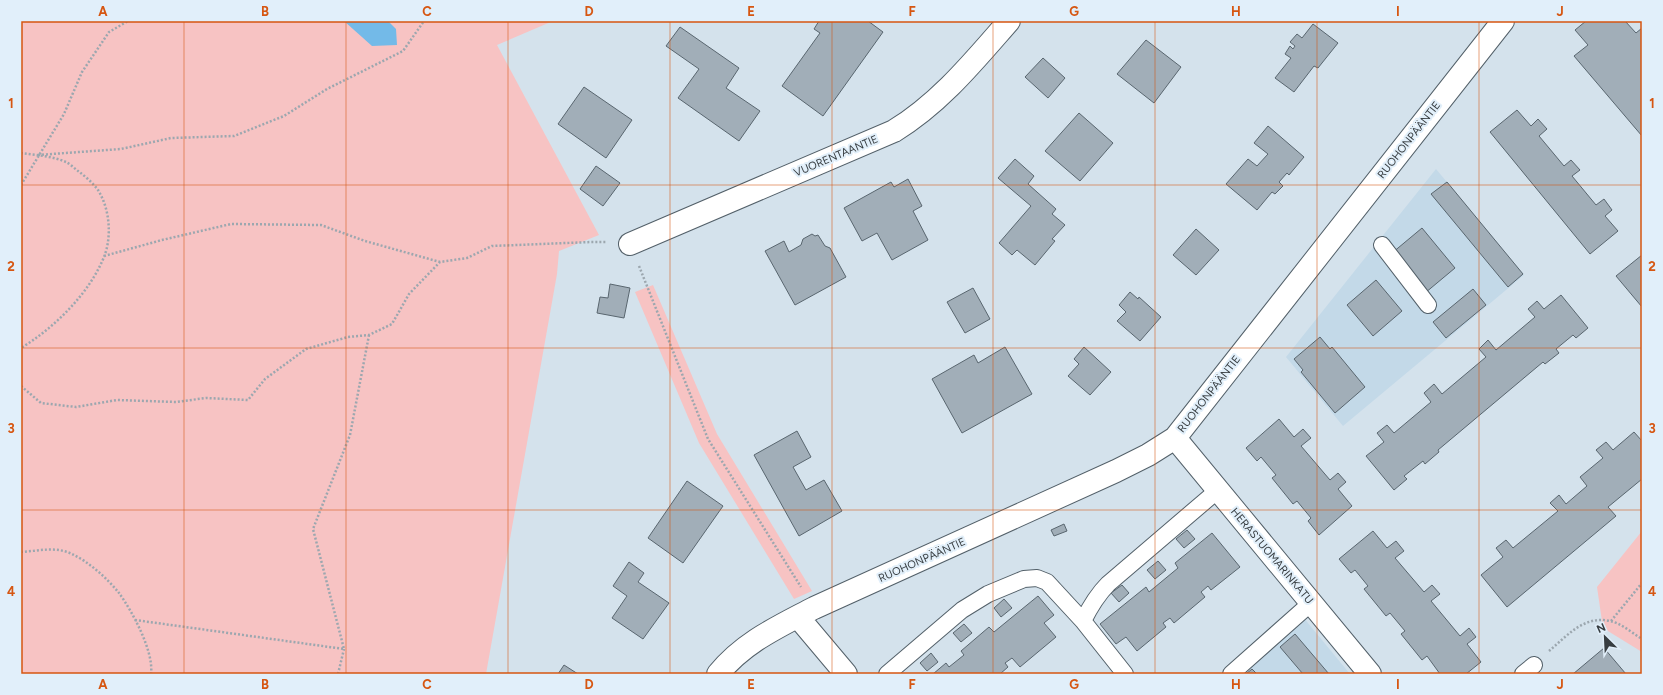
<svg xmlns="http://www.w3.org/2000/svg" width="1663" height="695" viewBox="0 0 1663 695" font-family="Figtree,sans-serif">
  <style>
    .built { fill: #c3d9e8 }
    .green { fill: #f7c3c3 }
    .water { fill: #73bae8 }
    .building { fill: #a1aeb8; stroke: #59666f }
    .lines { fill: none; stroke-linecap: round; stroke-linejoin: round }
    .service-casing { stroke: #536069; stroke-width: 18 }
    .minor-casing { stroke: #536069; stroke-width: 24 }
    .path { stroke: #9ca7af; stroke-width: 2.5; stroke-dasharray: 2 2; stroke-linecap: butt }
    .service { stroke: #fff; stroke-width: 16 }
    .minor { stroke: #fff; stroke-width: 22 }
    .grid { fill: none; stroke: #d65611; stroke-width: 1; stroke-opacity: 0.55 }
    .labels { text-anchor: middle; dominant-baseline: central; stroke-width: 4; stroke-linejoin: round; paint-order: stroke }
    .street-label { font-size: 11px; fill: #373d41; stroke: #e1effa }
    .neatline { fill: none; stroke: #d65611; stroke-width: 1.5 }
    .grid-label { font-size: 13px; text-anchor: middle; font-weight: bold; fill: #d65611 }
  </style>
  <rect width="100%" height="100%" fill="#d4e2ec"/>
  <path class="built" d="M1436,169L1524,275L1343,426L1286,357Z
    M1298,611L1350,674H1223Z"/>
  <path class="green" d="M21,21H553L497,45L599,235L559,251L557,274L486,674H21Z
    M653,285L717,434L812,591L794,599L699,443L635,292Z
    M1642,531V652L1603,628L1597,587Z"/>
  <path class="water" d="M344,21H388L396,29L397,45L372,46Z"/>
  <path class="building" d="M819,21H868L883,32L823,116L782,86L820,33L814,29Z
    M1586,21H1625L1636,33L1642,28V136L1574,56L1588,45L1575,30Z
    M1313,24L1338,43L1318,68L1314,66L1294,92L1275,78L1291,58L1285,54L1290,46L1293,49L1295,46L1290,42L1297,34L1302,38Z
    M680,27L739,68L726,88L760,111L739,141L678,98L699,69L666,46Z
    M1146,40L1181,67L1154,103L1117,74Z
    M1043,58L1065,78L1048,98L1025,77Z
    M584,87L632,120L606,158L558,124Z
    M1517,110L1531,126L1538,119L1547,129L1539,136L1564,166L1571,160L1580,170L1572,176L1596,205L1604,199L1612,210L1605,216L1618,231L1590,254L1490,132Z
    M1079,113L1113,143L1080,181L1045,151Z
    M1268,126L1304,157L1289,175L1287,173L1279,182L1283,186L1275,194L1272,192L1257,210L1226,184L1248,159L1257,166L1268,154L1254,143Z
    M1015,159L1034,176L1028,184L1056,209L1052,214L1065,225L1052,239L1055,241L1035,265L1017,250L1012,255L999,243L1031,206L998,178Z
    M596,166L620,183L603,206L580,189Z
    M908,179L922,206L913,211L928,240L892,260L877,233L862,241L844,208L891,182L894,187Z
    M1447,182L1523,274L1508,287L1431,194Z
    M1422,228L1455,268L1425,293L1392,253Z
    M1196,229L1219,250L1196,275L1173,255Z
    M812,234L815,236L818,235L825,246L830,248L846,277L795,305L765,251L784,241L789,252L801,245L803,239Z
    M1642,255V307L1616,276Z
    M1376,280L1402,311L1373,336L1347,305Z
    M610,284L630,288L624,318L597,313L600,297L608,298Z
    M973,288L990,319L965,333L947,302Z
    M1473,289L1486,305L1446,338L1433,322Z
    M1130,292L1138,299L1139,297L1161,317L1140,341L1117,321L1126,312L1119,305Z
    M1561,295L1588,328L1576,338L1573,335L1556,349L1559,353L1545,364L1543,362L1438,450L1439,452L1425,464L1423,461L1404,476L1407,479L1394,490L1366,456L1384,442L1377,433L1387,425L1394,433L1431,402L1424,393L1434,384L1442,394L1486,357L1479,349L1488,340L1496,350L1535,317L1528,309L1537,301L1544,309Z
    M1320,337L1330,349L1332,347L1365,387L1335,413L1301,372L1303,370L1294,359Z
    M1005,347L1032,394L962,433L932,379L974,355L978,363Z
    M1084,347L1111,372L1090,395L1068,376L1079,364L1074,359Z
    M1279,419L1294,437L1303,429L1311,438L1301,446L1330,480L1338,473L1346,482L1338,489L1352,506L1319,535L1308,521L1311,518L1297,501L1293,504L1272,478L1276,475L1261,457L1257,461L1246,448Z
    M797,431L811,457L793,467L806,490L824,480L842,511L799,536L754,455Z
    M1634,432L1642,441V479L1608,507L1616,516L1507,607L1481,575L1503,557L1496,548L1506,540L1513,548L1558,511L1550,503L1559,495L1566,504L1587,486L1580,477L1603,458L1596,450L1606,442L1613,450Z
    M687,481L723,506L683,563L648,538Z
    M1064,524L1067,531L1054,536L1051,530Z
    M1187,530L1195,539L1184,548L1176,539Z
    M1373,531L1387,548L1396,541L1404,551L1395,558L1424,592L1432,585L1440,594L1431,601L1460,636L1469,628L1476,637L1467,644L1481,662L1466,674H1440L1427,656L1422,660L1401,634L1405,631L1390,613L1386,616L1364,589L1368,586L1355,570L1351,573L1339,559Z
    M1212,533L1240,567L1211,590L1208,586L1201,592L1205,597L1174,623L1170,618L1163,623L1166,627L1137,651L1126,637L1116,644L1100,624L1146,587L1149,592L1178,568L1175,563Z
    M1158,561L1166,570L1155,579L1147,570Z
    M629,562L644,573L638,582L669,603L643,639L612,618L627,596L613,586Z
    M1122,585L1129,593L1119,602L1111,593Z
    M1038,596L1054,615L1044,623L1056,637L1020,667L1012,658L1005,663L1008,667L1000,674H933L946,663L949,667L964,655L961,651L989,627L994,632Z
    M1004,599L1012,608L1001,617L994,608Z
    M964,624L972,633L961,642L953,633Z
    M1295,634L1329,674H1303L1280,647Z
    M1604,648L1626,674H1573Z
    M931,653L938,662L927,671L920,663Z
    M564,665L578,674H558Z
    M1252,669L1257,674H1246Z"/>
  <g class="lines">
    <defs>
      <path id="service" d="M1382,245L1428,305
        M887,674L962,610L988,594L1024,579L1037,578L1047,582L1083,621
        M1125,674L1083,621C1090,607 1097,595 1108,584L1218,490
        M1231,674L1311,603
        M1523,674L1534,665"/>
      <path id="minor" d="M630,244L894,131C940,103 974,61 1009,21
        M1175,438L1370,674
        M798,617L846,674
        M718,674C744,642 778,627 814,608L1116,471L1148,455L1175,438L1503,21"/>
    </defs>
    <use href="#service" class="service-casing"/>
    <use href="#minor" class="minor-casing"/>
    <path class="path" d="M21,153C35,155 52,156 66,162C70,164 74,168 78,171C85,176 93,183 98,190C110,209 112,237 104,257C89,294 54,328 21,348
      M38,155L121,149L171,138L234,136L284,116L327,89L403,51L424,21
      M21,185L64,114L82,72L109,32L128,21
      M104,256L162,240L231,224L321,225L365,241L440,262
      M639,266L708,439L801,587
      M21,386L41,403L76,407L117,400L176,402L206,398L248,400L265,379L306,349L348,337L369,335L392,324L409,294L440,262L467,258L492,246L591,242H607
      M21,552C38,551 56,546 72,554C89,562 107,578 119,593C132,611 154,651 151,674
      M135,620L344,649L313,529L350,435L369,335
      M1611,621L1642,583
      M1549,651C1567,636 1584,615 1610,621C1621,623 1632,633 1642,639
      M338,674L344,649"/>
    <use href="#service" class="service"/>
    <use href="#minor" class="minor"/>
  </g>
  <path class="grid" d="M184,21V674M346,21V674M508,21V674M670,21V674M832,21V674M993,21V674M1155,21V674M1317,21V674M1479,21V674M21,185H1642M21,348H1642M21,510H1642"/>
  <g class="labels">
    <g class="street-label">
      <text transform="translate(1409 140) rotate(-52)">RUOHONPÄÄNTIE</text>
      <text transform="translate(836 156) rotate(-23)">VUORENTAANTIE</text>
      <text transform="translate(1209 394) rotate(-52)">RUOHONPÄÄNTIE</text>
      <text transform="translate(1272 556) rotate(50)">HERASTUOMARINKATU</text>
      <text transform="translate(922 560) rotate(-24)">RUOHONPÄÄNTIE</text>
    </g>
  </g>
  <rect width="1663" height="695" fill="none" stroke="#e1effa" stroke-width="44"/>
  <g transform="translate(1605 637) rotate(336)" stroke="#e1effa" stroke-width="3" paint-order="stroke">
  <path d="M0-3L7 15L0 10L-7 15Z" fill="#373d41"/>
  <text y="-6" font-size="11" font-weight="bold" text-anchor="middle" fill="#373d41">N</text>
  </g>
  <rect x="22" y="22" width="1619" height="651" class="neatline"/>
  <g class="grid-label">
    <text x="103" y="16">A</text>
    <text x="265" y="16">B</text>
    <text x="427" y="16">C</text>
    <text x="589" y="16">D</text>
    <text x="751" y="16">E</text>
    <text x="912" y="16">F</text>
    <text x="1074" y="16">G</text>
    <text x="1236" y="16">H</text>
    <text x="1398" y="16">I</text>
    <text x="1560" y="16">J</text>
    <text x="11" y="108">1</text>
    <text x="1652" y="108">1</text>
    <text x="11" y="271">2</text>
    <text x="1652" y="271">2</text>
    <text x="11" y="433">3</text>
    <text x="1652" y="433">3</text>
    <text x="11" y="596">4</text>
    <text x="1652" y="596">4</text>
    <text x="103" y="689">A</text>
    <text x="265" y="689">B</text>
    <text x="427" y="689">C</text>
    <text x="589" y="689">D</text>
    <text x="751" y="689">E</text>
    <text x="912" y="689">F</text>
    <text x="1074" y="689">G</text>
    <text x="1236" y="689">H</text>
    <text x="1398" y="689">I</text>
    <text x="1560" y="689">J</text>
  </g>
</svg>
